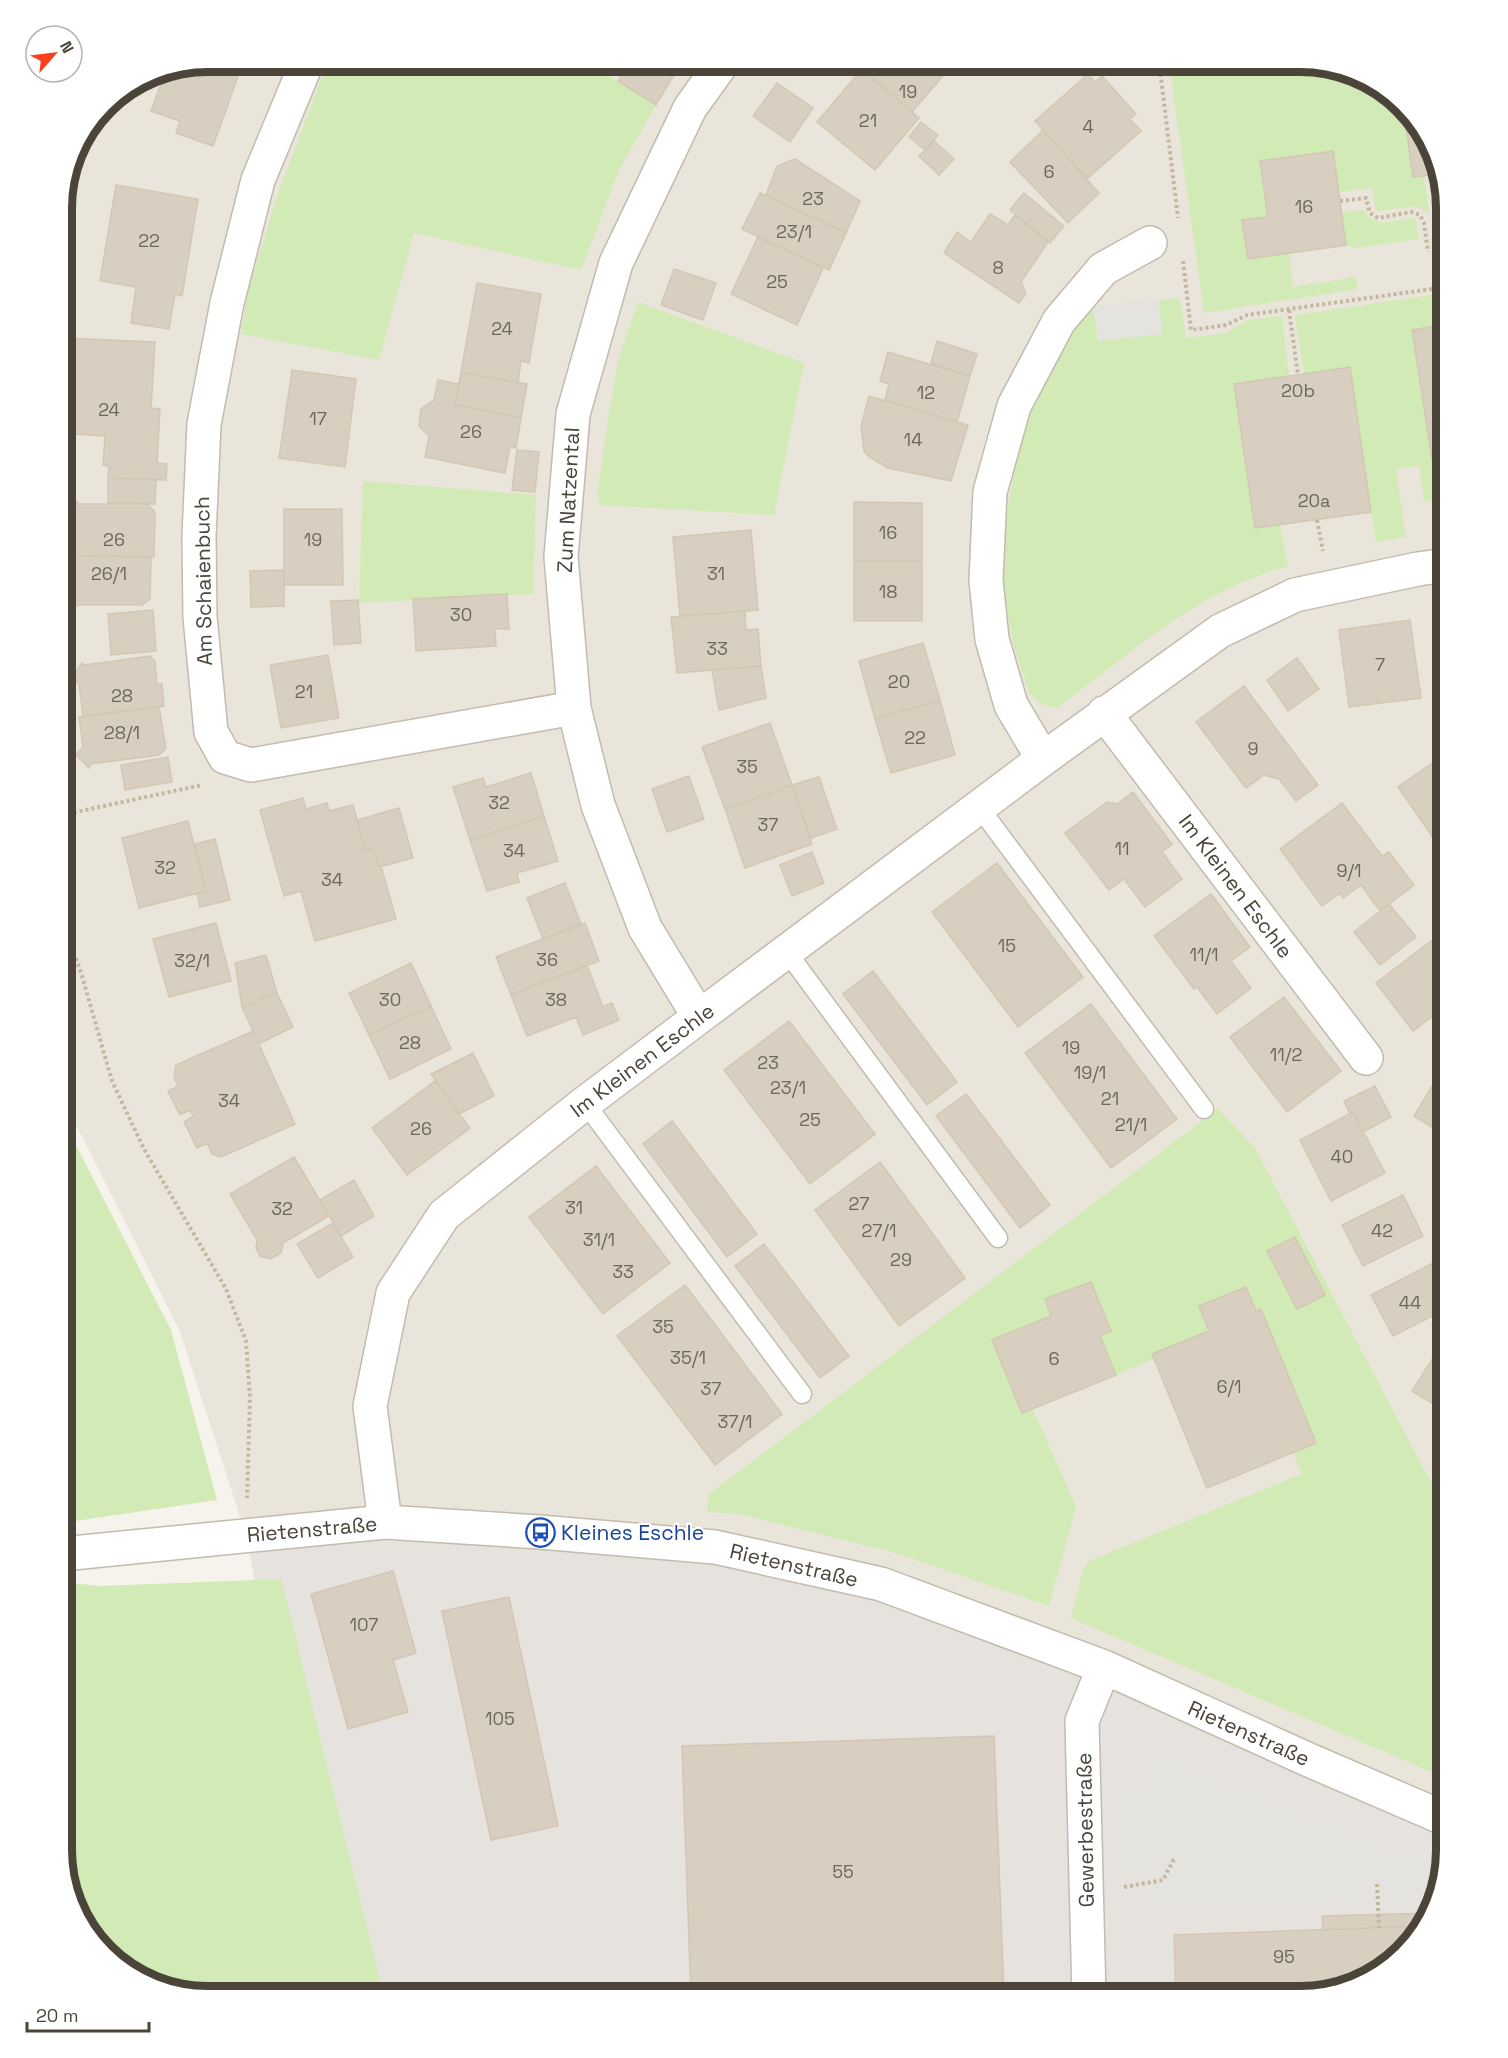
<svg xmlns="http://www.w3.org/2000/svg" width="1508" height="2058" viewBox="0 0 1508 2058" font-family="'Space Grotesk',sans-serif">
  <style>
    .residential { fill: #eae5da }
    .industrial { fill: #e6e2dd }
    .green { fill: #d2eab5; fill-rule: evenodd }
    .parking { fill: #e5e3e0 }
    .building { fill: #d8cfc1; stroke: #d3c7b4; stroke-width: 1.5 }
    .lines { fill: none; stroke-linecap: round; stroke-linejoin: round }
    .lane-casing { stroke: #c2bbae; stroke-width: 21 }
    .street-casing { stroke: #c2bbae; stroke-width: 36 }
    .path { stroke: #c4b79f; stroke-width: 4; stroke-dasharray: 3 3; stroke-linecap: butt }
    .lane { stroke: #fff; stroke-width: 18 }
    .street { stroke: #fff; stroke-width: 33 }
    .labels { text-anchor: middle; dominant-baseline: central; stroke-width: 4.5; stroke-linejoin: round; paint-order: stroke }
    .number-label { font-size: 18px; fill: #6e675b }
    .street-label { font-size: 21px; fill: #4b4439; stroke: #fff }
    .transit-label { font-size: 21px; fill: #164399; stroke: #fff; text-anchor: start }
    .rim { fill: none; stroke: #4b4439; stroke-width: 8 }
  </style>
  <rect width="100%" height="100%" fill="#f6f3ec"/>
  <path class="residential" d="M208,62H1309L1373,81L1427,135L1446,208V1813L246,1535L179,1329L62,1097V198L77,144L111,98L153,73Z"/>
  <path class="industrial" d="M246,1535L715,1547L1104,1667L1446,1819V1850L1427,1923L1373,1977L1300,1996H334Z"/>
  <path class="green" d="M328,62H586L656,105L619,170L581,270L414,233L379,360L241,334L249,286L280,188Z
    M1169,62H1309L1373,81L1404,112L1413,176L1424,175L1429,214L1417,206L1376,211L1372,188L1339,192L1333,151L1260,161L1268,217L1242,221L1289,253L1293,287L1356,277L1357,289L1204,313Z
    M1363,210C1379,232 1391,219 1414,218L1416,221L1419,239L1354,248L1346,245L1341,212Z
    M1446,293V324L1412,330L1434,470L1446,469V506L1437,507L1435,499L1424,502L1419,466L1396,469L1406,537L1376,542L1350,368L1304,374L1295,315Z
    M1180,298L1186,338L1226,333L1248,320L1282,316L1289,376L1234,385L1255,528L1280,525L1288,566C1199,589 1128,655 1057,708L1041,704L1029,692L1014,646L1003,592L1005,523L1018,451L1041,383L1080,318L1093,306L1098,340L1163,334L1158,300Z
    M638,302L804,363L774,515L599,505L598,489L609,412L619,357Z
    M363,481L536,495L533,594L359,603Z
    M1218,1109L1255,1148L1429,1479L1437,1485L1446,1470V1778L1071,1618L1083,1570L1089,1561L1302,1474L1293,1453L1316,1443L1261,1309L1256,1311L1246,1287L1199,1306L1209,1331L1152,1354L1154,1359L1116,1375L1100,1336L1111,1331L1091,1282L1045,1299L1051,1316L993,1340L1022,1413L1033,1409L1076,1507L1049,1606L896,1553L739,1514L707,1512L708,1495ZM1295,1237L1325,1294L1297,1309L1268,1251Z
    M62,1118L171,1330L217,1500L62,1523Z
    M281,1579L384,1996H199L135,1977L81,1923L62,1850V1582L100,1586Z"/>
  <path class="parking" d="M1158,300L1163,334L1098,341L1093,306Z
    M1175,1761L1328,1822L1441,1871L1431,1906L1148,1903L1144,1869L1115,1870V1796L1149,1793L1148,1765Z"/>
  <path class="building" d="M213,62L240,71L213,146L176,133L180,121L151,111L166,70Z
    M213,62H243L240,71Z
    M630,62L681,63L656,105L618,81Z
    M853,62H955L912,112Z
    M862,69L919,118L875,170L817,122Z
    M1088,74L1095,82L1102,76L1136,114L1130,119L1141,131L1087,179L1035,121Z
    M777,83L813,108L790,142L753,116Z
    M1404,112L1427,135L1437,174L1413,177Z
    M921,122L938,135L925,150L909,137Z
    M1043,130L1099,193L1068,223L1010,162Z
    M934,141L954,159L939,175L919,156Z
    M1333,151L1346,245L1248,259L1242,220L1268,217L1260,161Z
    M795,159L860,201L846,233L766,195L777,166Z
    M116,185L198,199L182,296L175,294L169,329L131,323L136,287L100,281Z
    M760,193L846,233L829,270L742,229Z
    M1024,193L1064,226L1050,243L1010,210Z
    M990,214L1008,225L1015,215L1048,242L1021,282L1026,294L1019,303L944,253L957,232L971,242Z
    M758,237L823,268L797,325L731,294Z
    M674,269L716,283L703,320L661,305Z
    M477,283L541,294L529,363L521,361L518,383L461,372Z
    M1446,324V469L1434,471L1412,330Z
    M65,338L155,342L151,408L160,409L157,463L167,464L166,480L108,478L109,466L103,465L105,436L75,434L76,430L62,429Z
    M937,341L977,354L970,376L931,363Z
    M888,352L970,376L957,422L885,400L889,384L880,381Z
    M1350,367L1371,512L1255,528L1234,384Z
    M292,370L356,379L345,467L279,458Z
    M461,372L527,384L521,418L455,405Z
    M438,380L459,384L455,405L521,418L516,448L510,447L505,473L425,457L429,436L419,426L421,409L434,400Z
    M869,396L968,425L951,481L888,468L869,457L864,451L861,426Z
    M517,450L539,452L535,492L512,490Z
    M108,478L156,480L155,504L108,503Z
    M76,501L79,504H147L155,512L154,557L73,556L74,522L64,515Z
    M854,502L922,503V561H854Z
    M284,509H342L343,585H284Z
    M751,530L758,610L680,616L673,537Z
    M68,556L151,557L150,599L142,605H78L74,608L62,594L68,588Z
    M854,561H922V621H854Z
    M284,570V606L251,607L250,571Z
    M507,594L509,629H495L496,646L416,651L413,599Z
    M358,600L361,643L334,645L331,601Z
    M1446,602V646L1440,603Z
    M153,610L156,651L111,655L108,614Z
    M745,611L746,630L758,629L761,666L677,673L671,617Z
    M1410,620L1421,698L1349,707L1339,630Z
    M923,643L940,700L875,719L859,661Z
    M328,655L339,718L281,728L270,665Z
    M150,656L155,661L157,684H162L164,706L83,716L79,684L71,678L82,663L85,665Z
    M1297,658L1319,689L1288,711L1267,680Z
    M761,666L766,698L719,710L712,670Z
    M1244,686L1318,785L1296,801L1279,779L1264,775L1246,788L1196,722Z
    M940,700L955,755L891,773L875,719Z
    M159,707L166,748L159,755L91,764L89,768L76,755L83,747L79,717Z
    M770,723L792,785L725,809L702,747Z
    M1444,755L1446,758V835L1436,842L1398,787Z
    M168,757L172,782L125,790L121,765Z
    M531,773L544,816L470,840L453,787L483,778L486,787Z
    M689,776L704,819L667,832L652,789Z
    M819,777L837,829L811,838L792,785Z
    M792,785L812,844L745,868L725,809Z
    M1133,792L1172,844L1162,852L1182,879L1145,907L1124,879L1109,890L1065,833L1107,802L1117,804Z
    M303,798L306,809L327,803L329,811L353,805L365,850L373,848L379,867L381,866L396,919L315,941L301,891L284,896L260,810Z
    M1342,803L1382,856L1389,852L1414,885L1380,911L1361,885L1343,898L1340,893L1322,906L1280,849Z
    M399,808L413,858L379,867L373,848L365,850L357,820Z
    M544,816L558,861L517,873L519,882L487,891L470,840Z
    M188,821L206,891L139,908L122,838Z
    M215,839L230,900L200,907L197,893L206,891L195,844Z
    M812,852L824,883L792,896L780,865Z
    M997,863L1083,977L1018,1027L932,912Z
    M565,883L581,924L543,939L527,898Z
    M1211,894L1250,947L1231,961L1251,988L1217,1014L1197,987L1194,989L1154,936Z
    M1389,904L1416,937L1380,965L1354,932Z
    M216,923L231,981L169,997L153,939Z
    M585,923L599,961L511,995L496,957Z
    M1439,935L1446,945V1006L1413,1031L1376,983Z
    M266,955L277,993L242,1007L235,963Z
    M411,963L431,1006L369,1035L349,993Z
    M587,965L603,1007L612,1003L619,1020L583,1035L576,1017L527,1036L511,995Z
    M873,971L957,1082L927,1105L843,994Z
    M277,993L293,1027L259,1044L242,1007Z
    M1284,997L1341,1071L1287,1112L1230,1037Z
    M1091,1004L1177,1119L1111,1168L1025,1053Z
    M431,1006L451,1049L390,1079L369,1035Z
    M789,1021L875,1134L810,1184L724,1070Z
    M253,1031L295,1124L221,1157L212,1154L207,1143L197,1148L184,1122L193,1116L190,1110L180,1115L168,1091L178,1086L174,1077L176,1065Z
    M473,1053L494,1096L459,1114L431,1074Z
    M1446,1063V1136L1414,1116Z
    M435,1081L470,1128L407,1175L372,1128Z
    M1375,1086L1391,1117L1363,1132L1353,1112L1350,1114L1344,1101Z
    M966,1094L1050,1205L1020,1228L936,1116Z
    M1353,1112L1385,1173L1331,1201L1300,1140Z
    M672,1121L757,1234L727,1257L643,1144Z
    M294,1157L329,1216L283,1243L281,1253L270,1259L260,1256L256,1248L257,1240L230,1194Z
    M880,1162L965,1278L899,1326L815,1210Z
    M596,1166L670,1263L603,1314L529,1217Z
    M354,1180L374,1216L341,1236L320,1200Z
    M1403,1195L1423,1236L1363,1266L1342,1225Z
    M333,1223L353,1257L318,1278L297,1244Z
    M1295,1237L1325,1295L1297,1309L1267,1251Z
    M764,1244L849,1356L820,1378L735,1266Z
    M1433,1263L1446,1288V1309L1393,1336L1371,1295Z
    M1091,1282L1111,1331L1100,1336L1116,1375L1022,1413L992,1340L1051,1316L1045,1299Z
    M685,1285L782,1414L715,1465L617,1336Z
    M1246,1287L1256,1311L1261,1309L1316,1443L1207,1488L1152,1354L1209,1331L1199,1306Z
    M1446,1337V1412L1412,1391Z
    M393,1571L416,1653L393,1660L408,1712L348,1729L311,1594Z
    M509,1597L558,1826L491,1840L442,1611Z
    M994,1736L1004,1996H691L682,1746Z
    M1430,1913L1427,1923L1423,1926L1323,1930L1322,1916Z
    M1423,1926L1373,1977L1300,1996H1176L1174,1935Z"/>
  <g class="lines">
    <defs>
      <path id="lane" d="M979,807L1204,1109
        M787,952L998,1238
        M585,1103L802,1394"/>
      <path id="street" d="M307,62L258,180L227,303L204,424L199,536L200,617L211,732L225,757L251,765L574,708
        M1104,713L1366,1058
        M1043,759L1011,705L992,639L986,580L990,492L1014,406L1059,321L1103,269L1150,243
        M699,1017L645,928L598,805L574,708L561,557L573,414L616,263L690,108L723,62
        M385,1522L370,1406L393,1293L444,1215L585,1103L699,1017L1043,759L1220,631L1295,595L1418,569L1446,565
        M62,1554L385,1522L540,1532L715,1547L881,1584L1104,1667L1309,1760L1446,1819
        M1089,1996L1082,1721L1104,1667"/>
    </defs>
    <use href="#lane" class="lane-casing"/>
    <use href="#street" class="street-casing"/>
    <path class="path" d="M1159,62L1178,218
      M1340,201L1366,198L1370,213L1378,218L1411,212L1420,215L1424,223L1428,252
      M1183,261L1191,330L1226,325L1247,315L1446,287
      M1289,310L1298,375
      M1317,520L1323,551
      M62,815L202,785
      M62,925L80,969L112,1081L144,1149L226,1289L246,1341L250,1397L247,1498
      M1377,1884L1379,1928
      M1124,1887L1163,1880L1174,1859"/>
    <use href="#lane" class="lane"/>
    <use href="#street" class="street"/>
  </g>
  <defs>
    <symbol id="bus-ring" viewBox="-11 -11 22 22"><circle r="9.5" fill="#fff" stroke="#1a4fb4" stroke-width="1.5"/><path d="M-5-6H5V4H4V6H2V4H-2V6H-4V4H-5ZM-3.5-4V0h7V-4ZM-3.5 1.2v1.5H-2V1.2ZM2 1.2v1.5H3.5V1.2Z" fill="#1a4fb4"/></symbol>
  </defs>
  <g fill-rule="evenodd">
    <use href="#bus-ring" x="524" y="1516" width="33" height="33"/>
  </g>
  <g class="labels">
    <g class="number-label">
      <text x="908" y="91">19</text>
      <text x="868" y="120">21</text>
      <text x="1088" y="126">4</text>
      <text x="1049" y="171">6</text>
      <text x="813" y="198">23</text>
      <text x="1304" y="206">16</text>
      <text x="794" y="231">23/1</text>
      <text x="149" y="240">22</text>
      <text x="998" y="267">8</text>
      <text x="777" y="281">25</text>
      <text x="502" y="328">24</text>
      <text x="1298" y="390">20b</text>
      <text x="926" y="392">12</text>
      <text x="109" y="409">24</text>
      <text x="318" y="418">17</text>
      <text x="471" y="431">26</text>
      <text x="913" y="439">14</text>
      <text x="1314" y="500">20a</text>
      <text x="888" y="532">16</text>
      <text x="114" y="539">26</text>
      <text x="313" y="539">19</text>
      <text x="109" y="573">26/1</text>
      <text x="716" y="573">31</text>
      <text x="888" y="591">18</text>
      <text x="461" y="614">30</text>
      <text x="717" y="648">33</text>
      <text x="1380" y="664">7</text>
      <text x="899" y="681">20</text>
      <text x="304" y="691">21</text>
      <text x="122" y="695">28</text>
      <text x="122" y="732">28/1</text>
      <text x="915" y="737">22</text>
      <text x="1253" y="748">9</text>
      <text x="747" y="766">35</text>
      <text x="499" y="802">32</text>
      <text x="768" y="824">37</text>
      <text x="1122" y="848">11</text>
      <text x="514" y="850">34</text>
      <text x="165" y="867">32</text>
      <text x="1349" y="870">9/1</text>
      <text x="332" y="879">34</text>
      <text x="1007" y="945">15</text>
      <text x="1204" y="954">11/1</text>
      <text x="547" y="959">36</text>
      <text x="192" y="960">32/1</text>
      <text x="390" y="999">30</text>
      <text x="556" y="999">38</text>
      <text x="410" y="1042">28</text>
      <text x="1071" y="1047">19</text>
      <text x="1286" y="1054">11/2</text>
      <text x="768" y="1062">23</text>
      <text x="1090" y="1072">19/1</text>
      <text x="788" y="1087">23/1</text>
      <text x="1110" y="1098">21</text>
      <text x="229" y="1100">34</text>
      <text x="810" y="1119">25</text>
      <text x="1131" y="1124">21/1</text>
      <text x="421" y="1128">26</text>
      <text x="1342" y="1156">40</text>
      <text x="859" y="1203">27</text>
      <text x="574" y="1207">31</text>
      <text x="282" y="1208">32</text>
      <text x="879" y="1230">27/1</text>
      <text x="1382" y="1230">42</text>
      <text x="599" y="1239">31/1</text>
      <text x="901" y="1259">29</text>
      <text x="623" y="1271">33</text>
      <text x="1410" y="1302">44</text>
      <text x="663" y="1326">35</text>
      <text x="688" y="1357">35/1</text>
      <text x="1054" y="1358">6</text>
      <text x="1229" y="1386">6/1</text>
      <text x="711" y="1388">37</text>
      <text x="735" y="1421">37/1</text>
      <text x="364" y="1624">107</text>
      <text x="500" y="1718">105</text>
      <text x="843" y="1871">55</text>
      <text x="1284" y="1956">95</text>
    </g>
    <g class="street-label">
      <text transform="translate(568 500) rotate(-87)">Zum Natzental</text>
      <text transform="translate(203 581) rotate(-91)">Am Schaienbuch</text>
      <text transform="translate(1236 886) rotate(53)">Im Kleinen Eschle</text>
      <text transform="translate(642 1060) rotate(-37)">Im Kleinen Eschle</text>
      <text transform="translate(312 1529) rotate(-5)">Rietenstraße</text>
      <text transform="translate(794 1565) rotate(13)">Rietenstraße</text>
      <text transform="translate(1249 1733) rotate(24)">Rietenstraße</text>
      <text transform="translate(1085 1830) rotate(-91)">Gewerbestraße</text>
    </g>
    <g class="transit-label">
      <text x="561" y="1532">Kleines Eschle</text>
    </g>
  </g>
  <path d="M0 0H1508V2058H0ZM208 72H1300A136 136 0 0 1 1436 208V1850A136 136 0 0 1 1300 1986H208A136 136 0 0 1 72 1850V208A136 136 0 0 1 208 72Z" fill="#fff" fill-rule="evenodd"/>
  <path class="rim" d="M208 72H1300A136 136 0 0 1 1436 208V1850A136 136 0 0 1 1300 1986H208A136 136 0 0 1 72 1850V208A136 136 0 0 1 208 72Z"/>
  <g transform="translate(54 54) rotate(62)"><circle r="28" fill="#ffffff" stroke="#b7b4b0" stroke-width="1.5"/>
  <path d="M0-4.5L10 22L0 15L-10 22Z" fill="#fc3f1d"/>
  <text y="-9" font-size="16" font-weight="bold" text-anchor="middle" fill="#4b4439">N</text>
  </g>
  <path d="M27 2022v9h122v-9" fill="none" stroke="#4b4439" stroke-width="3"/>
  <text x="36" y="2022" font-size="18" fill="#4b4439" stroke="#ffffff" stroke-width="4.5" paint-order="stroke">20 m</text>
</svg>
